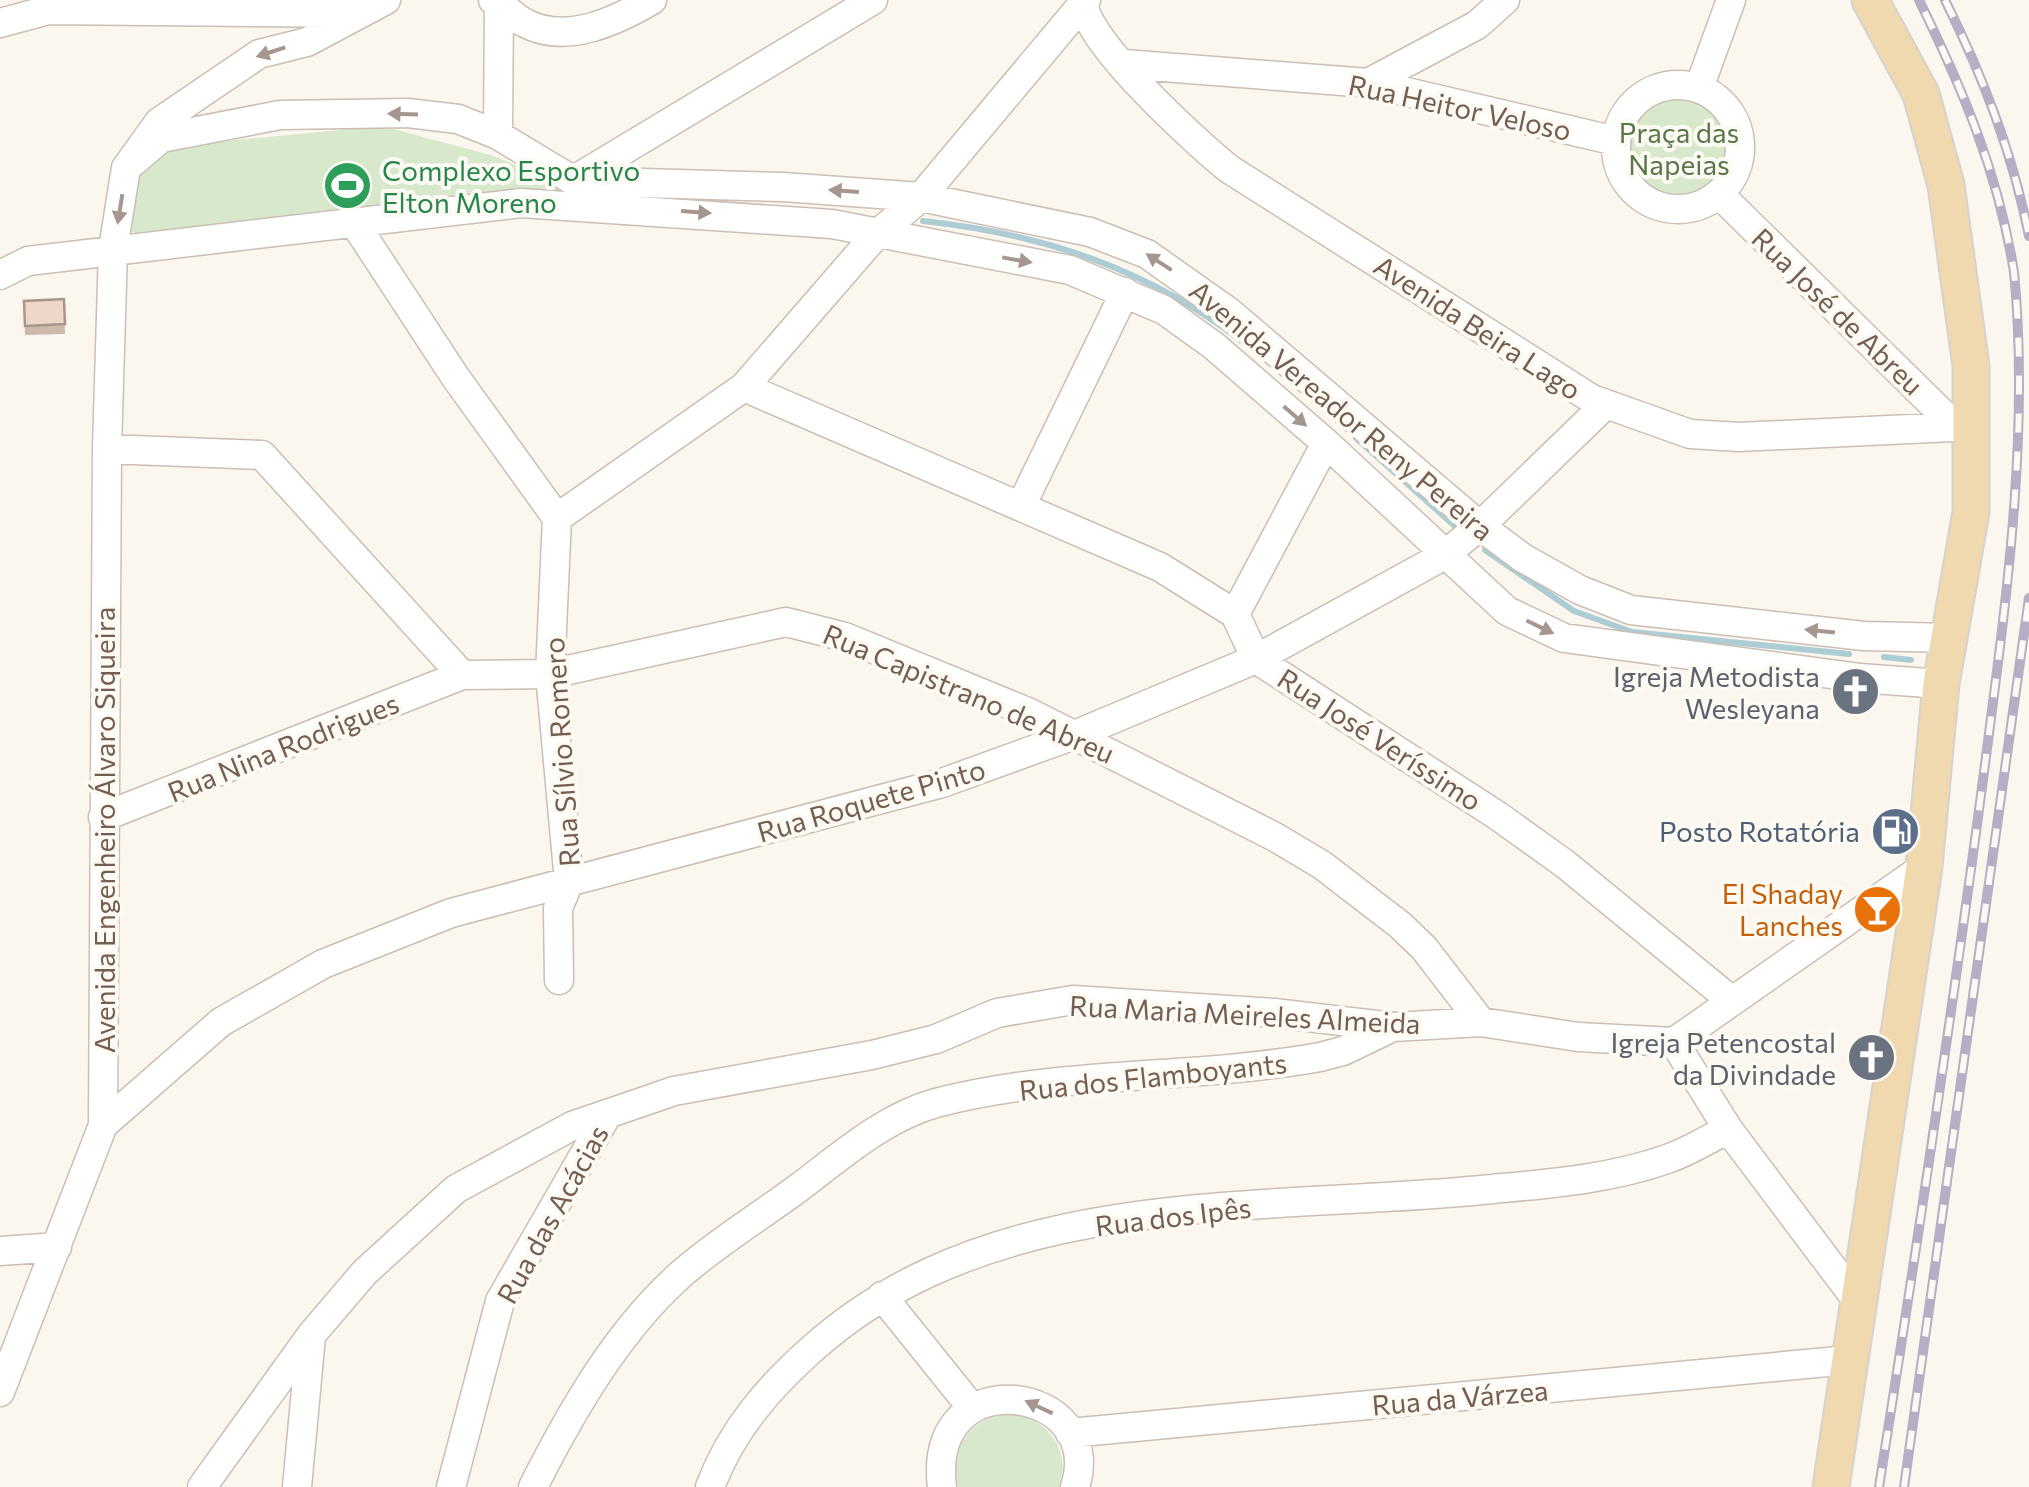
<svg xmlns="http://www.w3.org/2000/svg" width="2029" height="1487" viewBox="0 0 2029 1487" font-family="Commissioner,sans-serif">
  <style>
    .green { fill: #d8e8cd }
    .lines { fill: none; stroke-linecap: round; stroke-linejoin: round }
    .stream { stroke: #abcdd3; stroke-width: 6 }
    .minor-casing { stroke: #ccbeb4; stroke-width: 31 }
    .major-casing { stroke: #d8d2cf; stroke-width: 39 }
    .minor { stroke: #fff; stroke-width: 28 }
    .major { stroke: #f0d8af; stroke-width: 35 }
    .rail-casing { stroke: #b9acc5; stroke-width: 10 }
    .rail { stroke: #fdfaf4; stroke-width: 6; stroke-dasharray: 19; stroke-linecap: butt }
    .wall { fill: #ccb9ac }
    .building { fill: #edd7c8; stroke: #a6968c; stroke-width: 2.5 }
    .oneway { fill: #a5968f }
    .labels { text-anchor: middle; dominant-baseline: central; stroke-width: 8; stroke-linejoin: round; paint-order: stroke }
    .street-label { font-size: 28px; fill: #745e52; stroke: #fdfaf4 }
    .park-label { font-size: 28px; fill: #58784c; stroke: #fdfaf4 }
    .leisure-label { font-size: 28px; fill: #27864d; stroke: #fdfaf4; text-anchor: start }
    .worship-label { font-size: 28px; fill: #5b616d; stroke: #fdfaf4; text-anchor: end }
    .service-label { font-size: 28px; fill: #4e5e75; stroke: #fdfaf4; text-anchor: end }
    .food-label { font-size: 28px; fill: #c56008; stroke: #fdfaf4; text-anchor: end }
  </style>
  <rect width="100%" height="100%" fill="#fbf6ee"/>
  <path class="green" d="M1620 148a59 59 0 1 1 118 0a59 59 0 1 1-118 0Z
    M382,126L494,156L578,192L520,193L135,233L126,229L137,169L162,147Z
    M1014,1413C1049,1422 1072,1450 1059,1487H958C948,1445 972,1416 1014,1413Z"/>
  <g class="lines">
    <path class="stream" d="M923,221C1044,234 1152,270 1248,346
      M1356,438L1457,528
      M1485,550L1574,611L1632,632L1849,654
      M1884,657L1911,660"/>
    <defs>
      <path id="minor" d="M493,0C505,6 513,17 525,23C566,45 616,21 652,0
        M1083,0C1083,40 1196,142 1229,169L1592,399L1690,434L1739,437L1973,426
        M0,23L48,10L357,13
        M1124,64L1368,83L1616,141
        M1368,83L1477,25L1505,0
        M1616 147a62 62 0 1 1 124 0a62 62 0 1 1-124 0Z
        M1699,88L1731,0
        M498,135L499,0
        M126,168L161,138L280,115L408,113L458,119L498,135L574,181L783,187L921,197L1090,232L1147,254L1229,312L1480,526L1523,558L1580,590L1631,610L1864,636L1952,638
        M574,180L873,0
        M1719,194L1956,427
        M355,224L456,378L557,518L550,674L569,882L558,908L559,980
        M0,275L28,261L521,203L832,224L1070,270L1164,310L1214,346L1326,443L1507,611L1564,638L1860,678L1941,684
        M744,387L1160,567L1235,614L1256,659L1498,816L1565,864L1732,1001
        M107,449L262,455L462,675
        M1021,506L1125,292
        M557,518L744,387L875,236L921,197L1086,0
        M1235,614L1326,443
        M103,817L462,675L550,674L786,622L845,637L1030,713L1275,837L1322,865L1400,925L1424,948L1481,1022
        M1674,1042L1728,1129L1859,1303
        M103,1125L221,1022L323,964L451,913L942,783L1077,734L1256,659L1443,556L1480,526L1606,404
        M0,1251L57,1247
        M882,1296L972,1408
        M0,1392L103,1125L107,449L113,249L126,168L159,122L259,54L307,42L386,0
        M1070,1433L1849,1360
        M202,1487L312,1334L365,1272L456,1189L572,1126L674,1091L872,1055L936,1039L997,1013L1073,1000L1274,1013L1393,1027L1481,1022L1578,1037L1674,1042L1924,867
        M297,1487L311,1336
        M451,1487L500,1301L607,1115
        M533,1487C571,1412 616,1333 679,1276C716,1243 761,1216 801,1186C842,1155 885,1117 936,1103C1062,1070 1193,1080 1320,1057L1343,1051L1393,1027
        M710,1487C731,1431 768,1388 812,1349C993,1187 1256,1212 1482,1190C1544,1184 1608,1180 1667,1159C1688,1152 1709,1139 1728,1129
        M942,1487C926,1357 1108,1385 1075,1487"/>
      <path id="major" d="M1831,1487L1924,867L1941,684L1971,512V366L1946,185L1921,94L1870,0"/>
    </defs>
    <use href="#minor" class="minor-casing"/>
    <use href="#major" class="major-casing"/>
    <use href="#minor" class="minor"/>
    <use href="#major" class="major"/>
    <defs>
      <path id="rail" d="M1945,0C1983,77 2012,151 2029,236
        M1879,1487C1918,1239 1956,990 1988,741C2008,587 2029,427 2014,272C1998,172 1963,90 1919,0
        M1904,1487L2029,598"/>
    </defs>
    <use href="#rail" class="rail-casing"/>
    <use href="#rail" class="rail"/>
  </g>
  <path class="wall" d="M64,299L65,334L25,335L24,301Z"/>
  <path class="building" d="M64,299L65,324L25,326L24,301Z"/>
  <defs><path id="oneway-solid" d="M-6-.8H1V-3.2L6.5 0L1 3.2V.8H-6Z" transform="scale(2.5)"/></defs>
  <g class="oneway">
    <use href="#oneway-solid" transform="translate(271 52) rotate(162)"/>
    <use href="#oneway-solid" transform="translate(403 114) rotate(-178)"/>
    <use href="#oneway-solid" transform="translate(844 191) rotate(-176)"/>
    <use href="#oneway-solid" transform="translate(120 209) rotate(99)"/>
    <use href="#oneway-solid" transform="translate(696 212) rotate(4)"/>
    <use href="#oneway-solid" transform="translate(1017 260) rotate(10)"/>
    <use href="#oneway-solid" transform="translate(1159 262) rotate(-147)"/>
    <use href="#oneway-solid" transform="translate(1295 416) rotate(41)"/>
    <use href="#oneway-solid" transform="translate(1540 627) rotate(26)"/>
    <use href="#oneway-solid" transform="translate(1820 631) rotate(-174)"/>
    <use href="#oneway-solid" transform="translate(1039 1407) rotate(-155)"/>
  </g>
  <defs>
    <symbol id="stadium-disc" viewBox="-11 -11 22 22"><circle r="9.5" fill="#2e9e5b" stroke="#fdfaf4"/><path d="M0-5a6.5 5 0 1 0 0 10a6.5 5 0 1 0 0-10ZM-3.5-1.8h7v3.6h-7Z" fill="#fff"/></symbol>
    <symbol id="church-disc" viewBox="-11 -11 22 22"><circle r="9.5" fill="#6b7280" stroke="#fdfaf4"/><path d="M-1.2-6h2.4v3.5h3.3v2.4h-3.3V6h-2.4V-.1h-3.3v-2.4h3.3Z" fill="#fff"/></symbol>
    <symbol id="fuel-disc" viewBox="-11 -11 22 22"><circle r="9.5" fill="#5c6f8a" stroke="#fdfaf4"/><path d="M-5.5-6h7V0h2V4h1.3V-2.5L3-4.5l.8-.8L6-3V5H2.5V1h-1V6h-7ZM-4.2-4.7v3.2H.2V-4.7Z" fill="#fff"/></symbol>
    <symbol id="bar-disc" viewBox="-11 -11 22 22"><circle r="9.5" fill="#e8710a" stroke="#fdfaf4"/><path d="M-6-5H6L.8 .8V4.5H3.5V6h-7V4.5H-.8V.8Z" fill="#fff"/></symbol>
  </defs>
  <g fill-rule="evenodd">
    <use href="#stadium-disc" x="320" y="158" width="55" height="55"/>
    <use href="#church-disc" x="1828" y="664" width="55" height="55"/>
    <use href="#fuel-disc" x="1868" y="804" width="55" height="55"/>
    <use href="#bar-disc" x="1850" y="882" width="55" height="55"/>
    <use href="#church-disc" x="1844" y="1030" width="55" height="55"/>
  </g>
  <g class="labels">
    <g class="street-label">
      <text transform="translate(1460 107) rotate(12)">Rua Heitor Veloso</text>
      <text transform="translate(1838 311) rotate(44)">Rua José de Abreu</text>
      <text transform="translate(1478 327) rotate(33)">Avenida Beira Lago</text>
      <text transform="translate(1342 410) rotate(40)">Avenida Vereador Reny Pereira</text>
      <text transform="translate(969 693) rotate(23)">Rua Capistrano de Abreu</text>
      <text transform="translate(1380 739) rotate(33)">Rua José Veríssimo</text>
      <text transform="translate(283 747) rotate(-22)">Rua Nina Rodrigues</text>
      <text transform="translate(561 752) rotate(-94)">Rua Sílvio Romero</text>
      <text transform="translate(871 800) rotate(-16)">Rua Roquete Pinto</text>
      <text transform="translate(104 830) rotate(-90)">Avenida Engenheiro Álvaro Siqueira</text>
      <text transform="translate(1245 1014) rotate(3)">Rua Maria Meireles Almeida</text>
      <text transform="translate(1153 1076) rotate(-6)">Rua dos Flamboyants</text>
      <text transform="translate(552 1214) rotate(-61)">Rua das Acácias</text>
      <text transform="translate(1173 1216) rotate(-7)">Rua dos Ipês</text>
      <text transform="translate(1460 1397) rotate(-5)">Rua da Várzea</text>
    </g>
    <g class="park-label">
      <text x="1679" y="132">Praça das<tspan x="1679" dy="32">Napeias</tspan></text>
    </g>
    <g class="leisure-label">
      <text x="382" y="170">Complexo Esportivo<tspan x="382" dy="32">Elton Moreno</tspan></text>
    </g>
    <g class="worship-label">
      <text x="1820" y="676">Igreja Metodista<tspan x="1820" dy="32">Wesleyana</tspan></text>
      <text x="1836" y="1042">Igreja Petencostal<tspan x="1836" dy="32">da Divindade</tspan></text>
    </g>
    <g class="service-label">
      <text x="1860" y="831">Posto Rotatória</text>
    </g>
    <g class="food-label">
      <text x="1843" y="893">El Shaday<tspan x="1843" dy="32">Lanches</tspan></text>
    </g>
  </g>
</svg>
